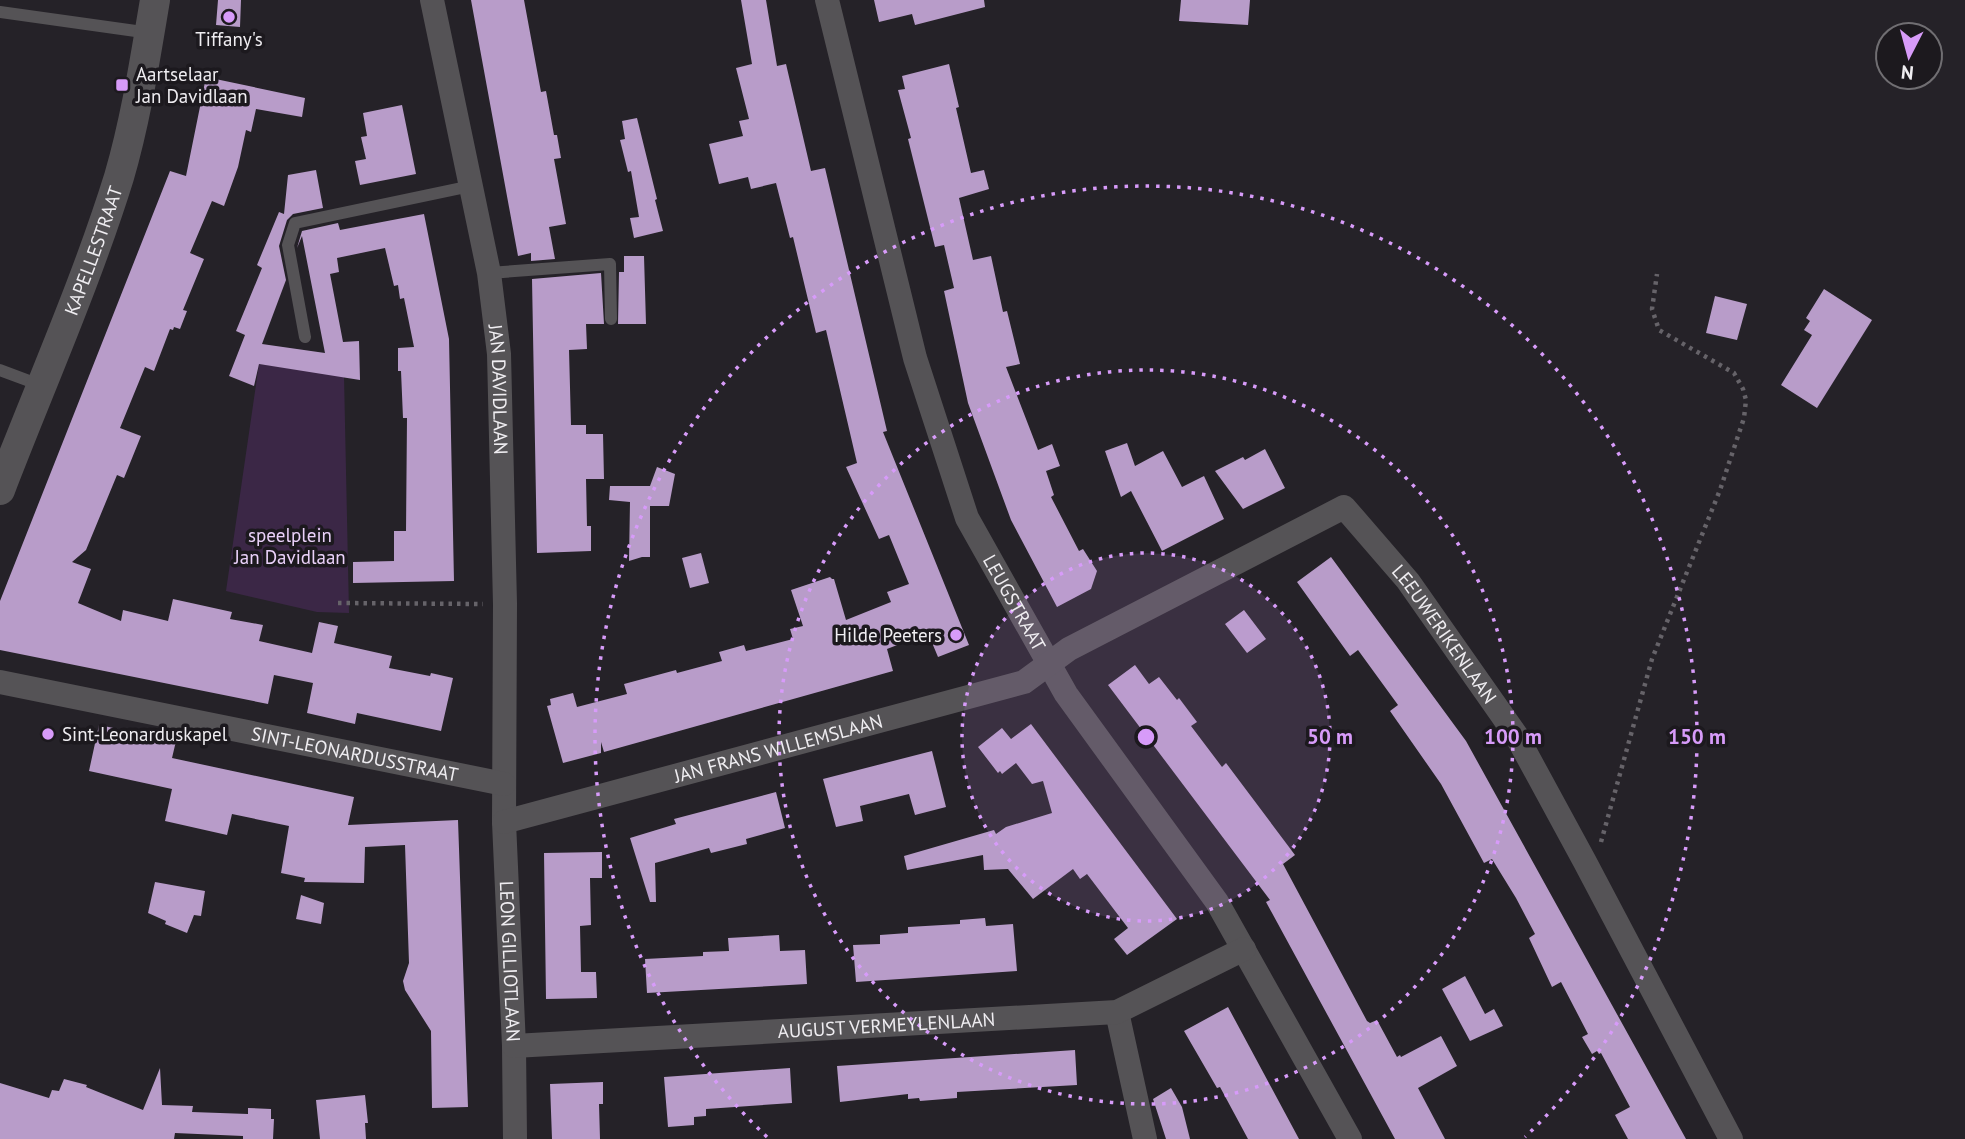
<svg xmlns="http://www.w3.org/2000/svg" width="1965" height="1139" viewBox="0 0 1965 1139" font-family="'PT Sans',sans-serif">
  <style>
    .green { fill: #3b2746 }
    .building { fill: #b89cc9 }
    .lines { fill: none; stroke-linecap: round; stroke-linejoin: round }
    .path { stroke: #666369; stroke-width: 4.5; stroke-dasharray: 3.5 5; stroke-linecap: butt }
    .service { stroke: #555356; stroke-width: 12 }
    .minor { stroke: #555356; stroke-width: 24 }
    .tertiary { stroke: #555356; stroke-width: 30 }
    .ring { fill: none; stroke: #d79bf9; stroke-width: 3.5; stroke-dasharray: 3.5 7 }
    .poi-dot { fill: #d79bf9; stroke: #1c191e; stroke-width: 2.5 }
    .labels { text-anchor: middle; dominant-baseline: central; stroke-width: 7; stroke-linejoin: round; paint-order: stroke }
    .poi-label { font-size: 19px; fill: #efedf1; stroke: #1c191e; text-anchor: start }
    .street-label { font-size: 19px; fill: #efedf1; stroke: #1c191e }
    .park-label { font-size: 19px; fill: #ead1fa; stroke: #1c191e }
    .centre { fill: #d79bf9; stroke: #1c191e; stroke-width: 3.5 }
    .ring-label { font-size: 21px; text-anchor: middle; font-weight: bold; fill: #d79bf9; stroke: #1c191e; stroke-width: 7; stroke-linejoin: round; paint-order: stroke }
  </style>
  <rect width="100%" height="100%" fill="#252228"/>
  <path class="green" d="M259,364L344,376L349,613L317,612L226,591Z"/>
  <path class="building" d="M218,0H241L240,27L216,25Z
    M471,0H524L541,92L546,91L554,135H557L561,158L554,159L566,224L549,227L555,259L531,261V253L518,256Z
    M741,0H766L777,66L786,64L811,171L825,168L887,431L883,432L969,645L938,657L928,633L887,649L893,671L604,752L601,742V753L563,763L547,706L551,705L550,699L573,693L577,707L627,694L624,684L676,670L677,673L722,661L719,652L744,645L746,651L793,639L790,629L803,626L791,590L830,577L832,579H834L846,620L891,602L887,592L909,584L889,535L879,539L846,467L857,463L826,330L816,333L793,237L790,238L776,183L751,189L748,177L719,184L709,144L743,136L739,121L749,119L736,68L752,64Z
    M874,0H984L985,7L915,25L912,14L879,22Z
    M1181,0H1250L1248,25L1179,21Z
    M949,64L959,107L956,108L971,173L984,170L989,189L959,198L973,260L991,256L1003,312L1007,311L1020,364L1006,367L1038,450L1052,444L1060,466L1046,471L1054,495L1051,497L1079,551L1083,549L1097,571L1091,589L1057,607L1011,520L968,403L944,291L954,288L944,245L935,247L908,139L911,138L898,90L905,89L902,76Z
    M206,77L305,98L302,117L256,109L251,132L246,130L238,167L224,206L212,201L190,253L204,259L183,310L187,311L180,329L174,327L173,330L170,329L154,371L145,367L120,428L141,436L124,478L117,475L86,550L72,562L91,569L78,603L121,621L123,610L168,621L173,599L232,612L230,619L263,625L259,641L312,653L319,622L338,626L334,643L392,656L389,668L430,676L431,673L453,678L441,731L357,713L355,724L307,713L313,683L274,675L268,704L0,650V601L170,171L186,176Z
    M402,105L416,174L360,185L355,161L366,159L361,137L367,136L363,113Z
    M637,118L657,199L655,200L663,231L634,238L630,218L639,217L631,171L628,172L620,140L625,139L622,121Z
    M316,170L323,208L293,214L287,220L279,246L286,280L262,344L325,353L302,236L297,248L302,231L338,223L340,230L424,214L449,339L454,581L353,583V562L394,561V531H406L407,418H403L401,371H398V348L414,347L404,298L400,299L398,285L394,286L385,248L337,258L339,272L330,274L343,342L359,341L360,380L259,364L254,386L229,376L245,335L236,331L262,268L257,265L279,212L284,214L288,175Z
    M624,256H644L646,324H618L619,272H624Z
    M601,273L604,324H586L587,349L569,350L571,425H586V434H603L604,479H586L587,526H591V551L537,553L532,279Z
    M1824,289L1872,320L1817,408L1781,385L1812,335L1804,330L1810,321L1806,318Z
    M1715,296L1747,304L1737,340L1706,333Z
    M1127,443L1135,466L1163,451L1182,487L1204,476L1224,519L1162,551L1131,491L1121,497L1105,451Z
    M1265,449L1285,488L1243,509L1215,471L1243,457L1245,460Z
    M657,467L675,474L669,506H650V557H642L629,561L630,502L609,500L610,486H650Z
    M701,553L709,583L690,588L682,558Z
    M1331,557L1466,741L1686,1139H1628L1615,1115L1630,1107L1601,1053L1599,1054L1597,1051L1592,1054L1582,1037L1588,1034L1561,982L1552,987L1529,938L1535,934L1516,898L1492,859L1484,863L1441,784L1390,711L1398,705L1358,650L1350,656L1297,582Z
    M1244,610L1266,639L1247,653L1225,624Z
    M1135,665L1149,684L1159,677L1177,700L1179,698L1197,722L1191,726L1222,767L1226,763L1295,855L1283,864L1367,1021L1370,1023L1377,1020L1397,1057L1400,1055L1401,1057L1441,1036L1457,1066L1418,1088L1445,1139H1395L1266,902L1270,900L1108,685Z
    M1031,724L1177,919L1127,955L1114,939L1128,928L1087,874L1080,879L1073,869L1033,899L1008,869L984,870L983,855L907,870L904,856L994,830L996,834L1006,827L1052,813L1043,781L1032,784L1016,763L1002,774L1000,771L998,773L978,747L1002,728L1011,739Z
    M99,725L176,741L172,758L354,797L348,825L458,820L468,1107L432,1108L431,1031L405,990L403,981L409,963L405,845L365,847L364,883L304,882L305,878L281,873L289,826L232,814L227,835L165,821L172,789L89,771Z
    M932,751L946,807L915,815L909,794L860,806L863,821L836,827L823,779Z
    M776,792L785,828L746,839L747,844L711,853L709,848L655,863L656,902H650L630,838L676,824L674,819Z
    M602,852V878H590L591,925L580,926L581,972H596L597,998L546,999L544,853Z
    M155,882L205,891L201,916L194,915L187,933L165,924L166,921L148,913Z
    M301,895L324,903L321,924L296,919Z
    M985,918L986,926L1013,924L1017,971L856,982L853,945L880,944V935L908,933V927L960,924V920Z
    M779,935L780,951L805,950L807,984L647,993L645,959L703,956V952L729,951L728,938Z
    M1465,976L1485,1014L1494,1009L1503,1026L1470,1041L1442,989Z
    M1228,1007L1249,1046L1299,1139H1248L1220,1087L1217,1088L1184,1031Z
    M1075,1050L1077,1085L957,1092V1098L920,1101L919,1098L908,1099V1094L840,1102L837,1066Z
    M160,1068L162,1105L193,1106L192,1112L248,1114V1108L271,1109V1119H274L273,1139H243V1136L175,1133L174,1139H0V1083L49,1098L52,1090L59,1091L64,1079L87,1085L86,1087L143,1110Z
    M790,1068L792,1103L706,1109V1116L694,1117V1125L668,1127L664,1077Z
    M603,1082V1104H599L600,1139H552L550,1084Z
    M1171,1088L1182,1107L1190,1139H1166L1153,1099Z
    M365,1095L368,1123H365L366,1139H320L316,1100Z"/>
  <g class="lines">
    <path class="path" d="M338,603L483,604
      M1601,842L1652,659L1720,490L1744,418L1746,400L1743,389L1734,373L1659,330L1652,309L1657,274"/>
    <path class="service" d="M0,12L150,33
      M489,273L610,264L611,319
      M305,337L288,245L295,223L471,186
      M0,370L40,385"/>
    <g class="minor">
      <path id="s1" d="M432,0L489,273L499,354L505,604L504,822L514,1046L515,1139"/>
      <path id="s2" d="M827,0L915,358L967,518L1066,694L1217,902L1350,1139"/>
      <path id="s3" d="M0,682L504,784"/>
      <path id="s4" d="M504,822L1024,682L1069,649L1344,507L1408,581L1516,735L1585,862L1731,1139"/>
      <path d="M1117,1012L1145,1139"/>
      <path id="s5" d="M514,1046L1117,1012L1244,949"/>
    </g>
    <path class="tertiary" id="s6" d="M0,490C40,386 86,283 119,177C136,119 145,59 155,0"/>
  </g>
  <circle cx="1146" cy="737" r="184" fill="#d79bf9" fill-opacity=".12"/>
  <g class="ring">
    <circle cx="1146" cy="737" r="184"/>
    <circle cx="1146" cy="737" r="367"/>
    <path d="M767 1137A551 551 0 1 1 1525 1137"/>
  </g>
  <g class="poi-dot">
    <circle cx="229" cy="17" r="7"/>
    <rect x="115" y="78" width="14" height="14" rx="3.5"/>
    <circle cx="956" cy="635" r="7"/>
    <circle cx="48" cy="734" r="7"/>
  </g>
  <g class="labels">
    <g class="poi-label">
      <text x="229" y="39" text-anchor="middle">Tiffany's</text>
      <text x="136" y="74">Aartselaar<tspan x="136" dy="22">Jan Davidlaan</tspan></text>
      <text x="942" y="635" text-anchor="end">Hilde Peeters</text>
      <text x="62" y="734">Sint-Leonarduskapel</text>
    </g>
    <g class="street-label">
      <text stroke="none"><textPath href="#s6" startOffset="257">KAPELLESTRAAT</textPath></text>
      <text stroke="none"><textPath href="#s1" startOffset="396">JAN DAVIDLAAN</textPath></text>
      <text stroke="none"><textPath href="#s2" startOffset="634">LEUGSTRAAT</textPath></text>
      <text stroke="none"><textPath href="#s4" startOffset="1066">LEEUWERIKENLAAN</textPath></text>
      <text stroke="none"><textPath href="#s4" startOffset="284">JAN FRANS WILLEMSLAAN</textPath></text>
      <text stroke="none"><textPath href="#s3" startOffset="362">SINT-LEONARDUSSTRAAT</textPath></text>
      <text stroke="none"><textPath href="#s1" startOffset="968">LEON GILLIOTLAAN</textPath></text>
      <text stroke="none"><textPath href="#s5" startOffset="373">AUGUST VERMEYLENLAAN</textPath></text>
    </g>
    <g class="park-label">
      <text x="290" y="535">speelplein<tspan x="290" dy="22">Jan Davidlaan</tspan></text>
    </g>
  </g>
  <circle cx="1146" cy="737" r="10" class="centre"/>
  <g class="ring-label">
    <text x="1330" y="744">50 m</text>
    <text x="1513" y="744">100 m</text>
    <text x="1697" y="744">150 m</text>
  </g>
  <g transform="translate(1909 56) rotate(186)"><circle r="33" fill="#1c191e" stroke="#706e72" stroke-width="2"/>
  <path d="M0-5L12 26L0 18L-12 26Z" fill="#d79bf9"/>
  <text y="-10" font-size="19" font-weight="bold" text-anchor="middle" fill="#efedf1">N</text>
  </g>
</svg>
